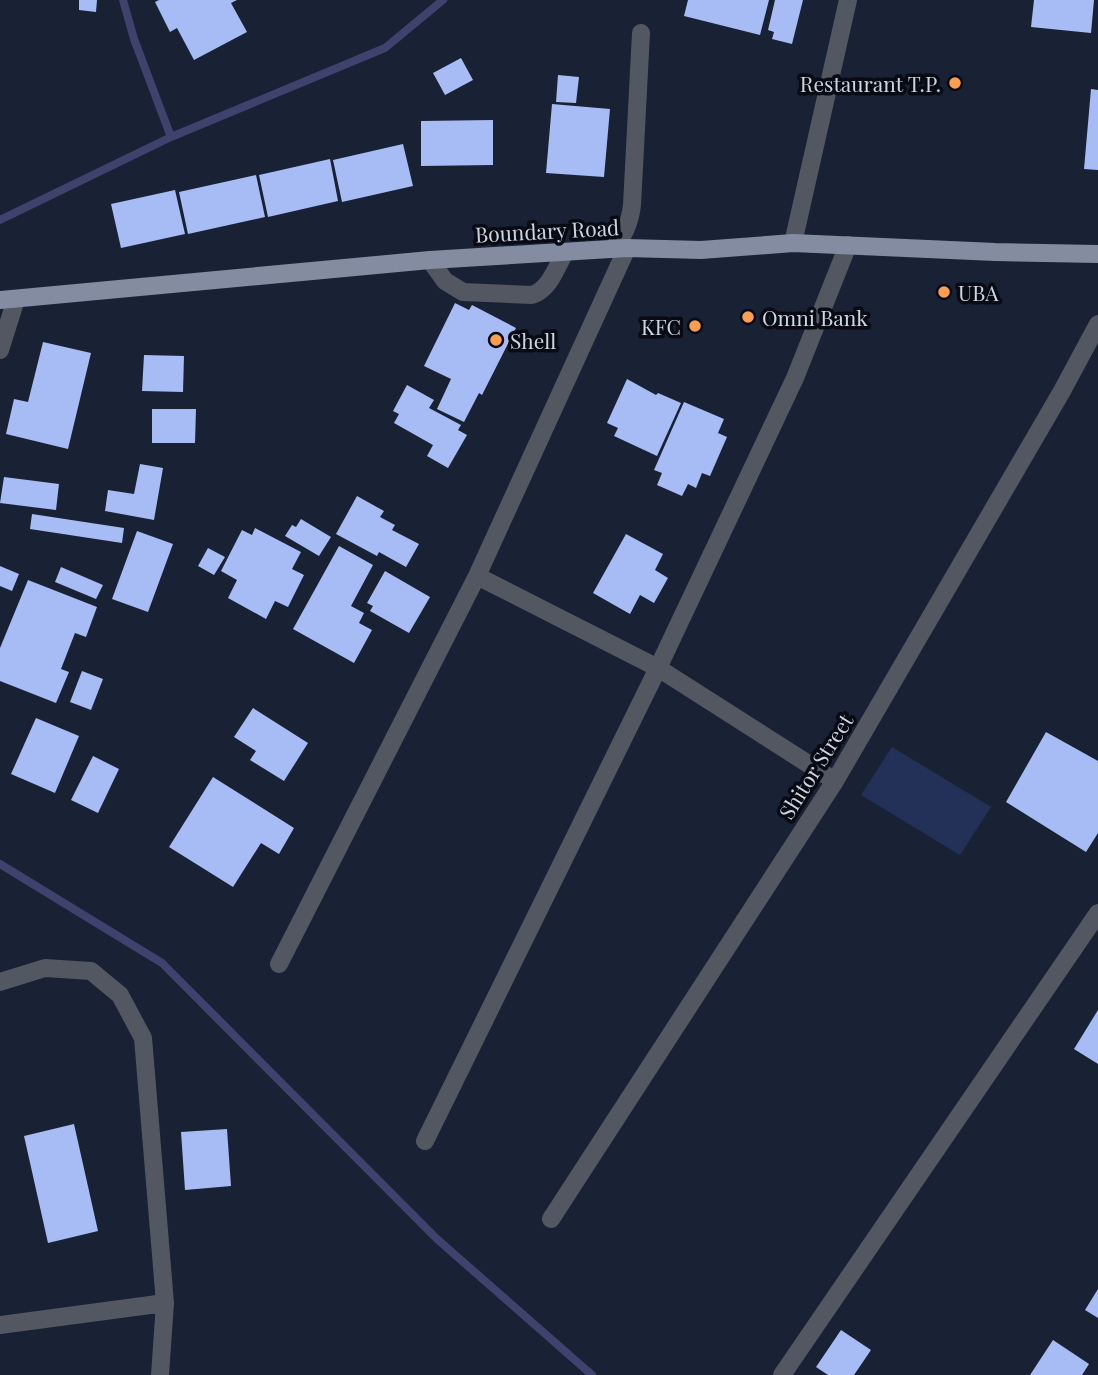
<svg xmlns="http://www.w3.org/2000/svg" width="1098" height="1375" viewBox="0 0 1098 1375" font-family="'Playfair Display',serif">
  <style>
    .green { fill: #233058 }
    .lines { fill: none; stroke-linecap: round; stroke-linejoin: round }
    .stream { stroke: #40426e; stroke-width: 8 }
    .building { fill: #a7bcf5 }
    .minor { stroke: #535761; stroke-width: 18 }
    .major { stroke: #838ca1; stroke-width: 18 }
    .poi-dot { fill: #fb9e51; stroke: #080b14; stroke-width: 2.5 }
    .labels { text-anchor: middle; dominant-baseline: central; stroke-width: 7; stroke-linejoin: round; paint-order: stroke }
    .poi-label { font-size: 21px; fill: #ced4e1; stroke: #080b14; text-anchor: start }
    .street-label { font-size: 21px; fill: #ced4e1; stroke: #080b14 }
  </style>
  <rect width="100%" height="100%" fill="#192135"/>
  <path class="green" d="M892,747L991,807L960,855L861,795Z"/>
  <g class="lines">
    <path class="stream" d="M123,0L134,39L171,137
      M0,220L171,137L385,48L443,0
      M0,864L162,963L437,1239L592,1375"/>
  </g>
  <path class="building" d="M79,0H97L96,12L79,10Z
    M159,0H237L231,3L247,32L194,60L177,28L170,32L155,2Z
    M688,0H769L760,35L684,16Z
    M775,0H803L792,44L772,39L774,32L768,30Z
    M1034,0H1094L1091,33L1031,27Z
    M461,58L473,80L445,95L433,73Z
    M558,75L579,77L576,103L556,102Z
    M1091,89L1098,90V170L1084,169Z
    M552,104L610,109L604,177L546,173Z
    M493,120V165L421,166V121Z
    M403,144L413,186L342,202L333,160Z
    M330,159L338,201L268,217L259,175Z
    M256,175L265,217L188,234L179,192Z
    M175,190L185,234L121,248L111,204Z
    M455,303L469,310L472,305L516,328L482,395L479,393L464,422L437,409L451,379L424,366Z
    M43,342L91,353L68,449L6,434L14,399L28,402Z
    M144,355L184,356L183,392L142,391Z
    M627,379L656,395L658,393L681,403L657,456L614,436L618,428L607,423Z
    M407,385L434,400L429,408L461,425L458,430L467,435L448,468L427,456L433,445L394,423L399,414L393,411Z
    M684,402L724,419L718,433L727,437L710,476L702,473L696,488L688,484L682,496L657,485L662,473L654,470Z
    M152,409H196L195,443H152Z
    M140,464L163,468L154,520L105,511L108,490L134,494Z
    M4,477L59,484L56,510L0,503Z
    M357,496L384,511L380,517L395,525L392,530L419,544L406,567L379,552L377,556L336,534Z
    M32,514L124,528L122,543L30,529Z
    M301,519L331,537L319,556L285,536L292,525L296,527Z
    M255,528L301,552L292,569L304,575L288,607L275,601L266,619L228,598L237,580L221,571L242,530L252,535Z
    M137,531L173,544L148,612L112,599Z
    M626,534L663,554L655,570L668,578L654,603L640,595L630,614L593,593Z
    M339,546L373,565L351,606L364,613L359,623L372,630L354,663L293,629Z
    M208,548L225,557L214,575L198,566Z
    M0,566L19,574L12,591L0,586Z
    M61,567L103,585L96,599L55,582Z
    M385,571L430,597L409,633L370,611L373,606L367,603Z
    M28,580L97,607L86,637L75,633L61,669L69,672L56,703L0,681V648Z
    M82,671L103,679L91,710L70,702Z
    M253,708L308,743L284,781L250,760L256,751L234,737Z
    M36,718L79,736L55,793L11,774Z
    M1046,732L1098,761V833L1086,852L1006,802Z
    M93,756L119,769L98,813L71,800Z
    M213,777L294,828L279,854L261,843L233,887L169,847Z
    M1098,1010V1064L1074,1049Z
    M74,1124L98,1231L48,1243L24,1136Z
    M227,1129L231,1186L185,1190L181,1132Z
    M1098,1289V1318L1085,1310Z
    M841,1330L871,1350L854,1375H828L816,1367Z
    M1053,1340L1089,1364L1082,1375H1030Z"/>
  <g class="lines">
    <path class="minor" d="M793,243L848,0
      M613,249C624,235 630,223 632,205L641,33
      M430,260L445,281L463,292L532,295C550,289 556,268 565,252
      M0,350L16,299
      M477,576L658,668L835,781
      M279,964L477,576L627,248
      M0,982L45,968L91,971L120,995L143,1038L165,1303L160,1375
      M425,1141L658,668L795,378L848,245
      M551,1219L835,781L1062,391L1098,324
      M0,1325L165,1303
      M782,1375L1098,913"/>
    <path class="major" d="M0,300L430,260L627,248L701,250L793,243L995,252L1098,254"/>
  </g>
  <g class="poi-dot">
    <circle cx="955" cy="83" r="7"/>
    <circle cx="944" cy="292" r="7"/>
    <circle cx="748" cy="317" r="7"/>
    <circle cx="695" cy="326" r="7"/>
    <circle cx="496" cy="340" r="7"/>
  </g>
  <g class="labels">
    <g class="poi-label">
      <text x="941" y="83" text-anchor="end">Restaurant T.P.</text>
      <text x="958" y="292">UBA</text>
      <text x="762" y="317">Omni Bank</text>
      <text x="681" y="326" text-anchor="end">KFC</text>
      <text x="510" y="340">Shell</text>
    </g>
    <g class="street-label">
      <text transform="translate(547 230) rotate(-3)">Boundary Road</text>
      <text transform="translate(815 766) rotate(-58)">Shitor Street</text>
    </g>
  </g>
</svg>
